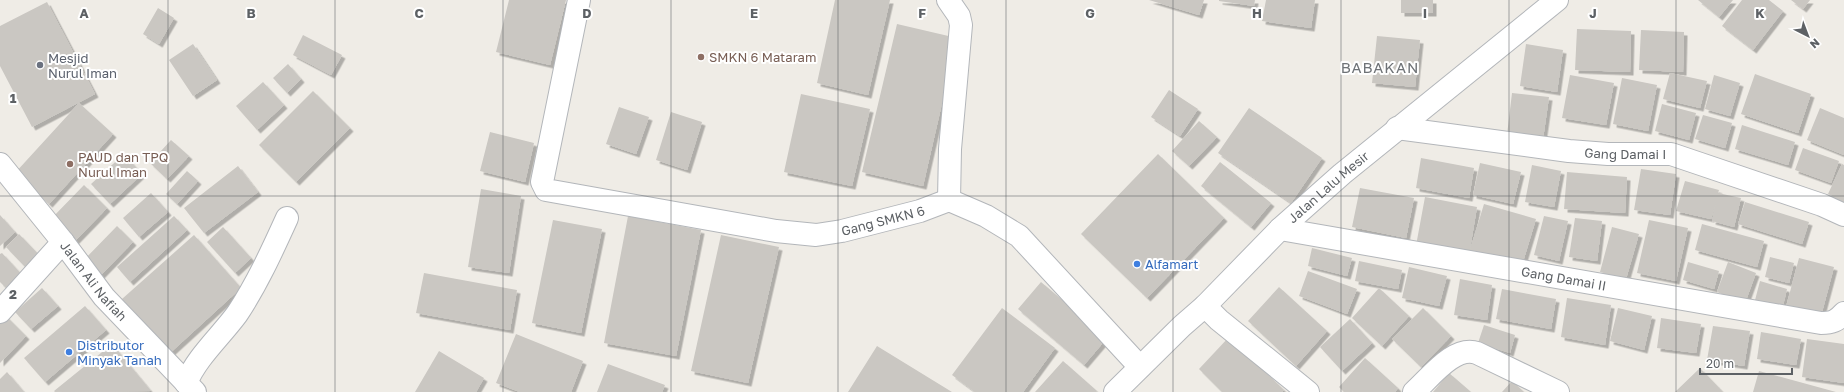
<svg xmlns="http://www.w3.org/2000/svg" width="1844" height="392" viewBox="0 0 1844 392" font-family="'Golos Text',sans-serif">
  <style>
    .building { fill: #cac7c2; filter: url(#shadow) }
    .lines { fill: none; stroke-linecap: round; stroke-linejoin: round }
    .minor-casing { stroke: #b3b6ba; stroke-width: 24 }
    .minor { stroke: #fff; stroke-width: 22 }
    .grid { fill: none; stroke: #5d6165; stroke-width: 1; stroke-opacity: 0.55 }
    .education-dot { fill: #8d6e63; stroke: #fff; stroke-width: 1.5 }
    .worship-dot { fill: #6b7280; stroke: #fff; stroke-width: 1.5 }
    .shop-dot { fill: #3f7fe0; stroke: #fff; stroke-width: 1.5 }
    .labels { text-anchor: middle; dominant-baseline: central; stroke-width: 4; stroke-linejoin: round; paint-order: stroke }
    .education-label { font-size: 13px; fill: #785e54; stroke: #fff; text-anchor: start }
    .worship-label { font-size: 13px; fill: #5b616d; stroke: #fff; text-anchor: start }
    .street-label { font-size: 13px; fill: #5d6165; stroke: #fff }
    .shop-label { font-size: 13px; fill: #366cbe; stroke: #fff; text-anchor: start }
    .quarter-label { font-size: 15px; letter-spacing: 1px; fill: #6f7377; stroke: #fff }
    .grid-label { font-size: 13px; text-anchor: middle; font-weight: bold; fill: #5d6165; stroke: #fff; stroke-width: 4; stroke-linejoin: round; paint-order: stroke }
  </style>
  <defs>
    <filter id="shadow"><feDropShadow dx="3.5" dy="3.5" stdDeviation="0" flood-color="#0004"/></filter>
  </defs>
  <rect width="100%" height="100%" fill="#efece6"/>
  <path class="building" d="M509,0H566L550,65L496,52Z
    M835,0H890L868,95L817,83Z
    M1149,0H1204L1199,15Z
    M1219,0H1255L1254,6L1219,1Z
    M1266,0H1315L1311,28L1262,21Z
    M1401,0H1433V13H1401Z
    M1698,0H1733L1719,17Z
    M1742,0H1769L1783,11L1753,50L1722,26Z
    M1791,0H1810L1803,9Z
    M47,2L95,94L32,127L0,66V26Z
    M158,8L174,18L159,44L143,34Z
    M897,24L957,38L923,186L862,172Z
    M1577,29L1631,31L1630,72L1575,70Z
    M1641,30L1684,32L1683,72L1639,70Z
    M303,35L342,55L331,75L293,55Z
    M1377,36L1420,40L1415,87L1372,83Z
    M193,44L217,80L193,96L169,60Z
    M1526,44L1563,50L1557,92L1520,86Z
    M288,64L301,79L287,93L273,78Z
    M1670,73L1707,81L1700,108L1663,99Z
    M1755,74L1811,94L1798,133L1741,114Z
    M1570,75L1614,83L1606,125L1562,118Z
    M1714,75L1740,83L1730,116L1705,109Z
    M1622,78L1657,85L1648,131L1613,124Z
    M263,82L284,105L257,130L236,106Z
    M1169,90L1198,109L1180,136L1151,117Z
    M313,91L350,128L296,182L259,145Z
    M1512,93L1549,97L1543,139L1507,135Z
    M801,94L870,109L852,186L784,172Z
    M79,103L113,134L49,204L15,173Z
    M1662,104L1696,113L1689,140L1655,131Z
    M619,107L649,117L636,154L606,144Z
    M1249,108L1322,158L1291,203L1218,153Z
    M1820,108L1844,118V155L1807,140Z
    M671,112L702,122L687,170L656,160Z
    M1703,115L1732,123L1725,148L1695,139Z
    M1199,121L1217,137L1189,166L1172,151Z
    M1742,125L1795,142L1788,165L1735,149Z
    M490,132L534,143L525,182L480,171Z
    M171,140L189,156L167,179L150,163Z
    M1803,148L1839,161L1831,183L1795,170Z
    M124,154L142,174L110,204L91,184Z
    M1158,154L1224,218L1147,298L1081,234Z
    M1421,158L1474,168L1469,198L1416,188Z
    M1220,162L1271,203L1251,227L1201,186Z
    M1480,163L1521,172L1513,204L1473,195Z
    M1842,164L1844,165V202L1828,194Z
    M1532,165L1561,171L1554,207L1525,202Z
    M238,166L258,192L204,233L184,208Z
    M1641,169L1676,174L1670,215L1634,210Z
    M187,171L198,181L177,204L166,194Z
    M1567,172L1627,177L1625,213L1564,209Z
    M1685,181L1719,190L1718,193L1741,198L1734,227L1712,221L1716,203L1711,219L1676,211Z
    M84,185L107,208L74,242L51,219Z
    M1360,188L1414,198L1406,238L1352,227Z
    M481,189L521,196L509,273L468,267Z
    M151,193L168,212L139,237L123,218Z
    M1425,197L1477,207L1468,261L1415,251Z
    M1745,202L1809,222L1802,244L1738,224Z
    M1484,204L1536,219L1522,265L1470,250Z
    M0,215L15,232L0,246Z
    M174,216L187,230L130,282L117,267Z
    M628,216L701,230L676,356L604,343Z
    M1544,216L1568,221L1559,261L1534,255Z
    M1575,218L1602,221L1597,261L1569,257Z
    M553,220L602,229L581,333L532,323Z
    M1649,220L1688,228L1676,281L1637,273Z
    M1702,224L1764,241L1757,267L1695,250Z
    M117,226L133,242L99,277L82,262Z
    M223,227L251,258L235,273L207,242Z
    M1612,227L1639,234L1626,279L1600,272Z
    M19,234L42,258L29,271L6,247Z
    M194,235L241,288L170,353L122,299Z
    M721,235L779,247L748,383L691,371Z
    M1312,248L1352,258L1347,276L1308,266Z
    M2,253L23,276L8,290L0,282V254Z
    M1770,257L1794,263L1789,283L1765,277Z
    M1799,258L1834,267L1821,316L1786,307Z
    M1359,261L1402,270L1398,289L1355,281Z
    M1688,262L1719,271L1714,289L1683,280Z
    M1728,262L1756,273L1745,303L1717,292Z
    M1409,267L1447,276L1439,306L1402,298Z
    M1308,271L1357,289L1347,314L1299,296Z
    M424,273L517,290L510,330L416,313Z
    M1460,279L1492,285L1487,320L1454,315Z
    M1760,281L1787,289L1781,314L1753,308Z
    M1041,282L1107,338L1084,365L1018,309Z
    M1279,287L1327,331L1296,366L1248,321Z
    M42,288L58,306L31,329L15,312Z
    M1379,288L1409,316L1382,346L1352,318Z
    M1502,289L1556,299L1551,329L1496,319Z
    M1567,298L1611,305L1605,345L1561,337Z
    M85,306L106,330L45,382L24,358Z
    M1002,308L1055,348L1023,392H975L952,375Z
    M1423,308L1451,336L1421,367L1392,339Z
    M1618,308L1652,316L1644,350L1610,341Z
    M3,313L26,336L0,363V316Z
    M1661,318L1701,324L1696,353L1657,348Z
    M1350,319L1372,343L1342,371L1320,347Z
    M1484,325L1515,335L1510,353L1478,343Z
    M1713,326L1750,331L1744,366L1707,360Z
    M1761,332L1801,339L1796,365L1757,359Z
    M516,334L583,361L571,392H520L496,383Z
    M1229,337L1284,390L1282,392H1222L1199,369Z
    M1807,339L1844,344V383L1802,377Z
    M112,344L151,391L55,392L54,391Z
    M877,346L952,392H848Z
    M439,351L484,378L476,392H415Z
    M1365,358L1398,388L1395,392H1344L1339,387Z
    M1063,361L1097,391L1096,392H1035Z
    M608,364L665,385L662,392H597Z
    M1700,368L1723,392H1675Z
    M1759,371L1836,392H1753Z
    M7,372L24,392H0V379Z
    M1449,373L1471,392H1433Z
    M1512,381L1524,392H1502Z"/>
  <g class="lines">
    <defs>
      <g id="minor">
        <path id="s1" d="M579,0L542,182L546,190L776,231L816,235L842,231L920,211L949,200L986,216L1019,236L1140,367"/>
        <path d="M948,0L959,16L961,25L950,149L949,200"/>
        <path id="s2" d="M1397,128L1569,151L1608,154H1671L1822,205L1844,215"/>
        <path id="s3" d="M0,164L63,242L104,297L195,392"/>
        <path id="s4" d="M1280,229L1821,323C1832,323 1837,321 1844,313"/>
        <path d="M1205,306L1219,320L1308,392"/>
        <path d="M0,312L63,242"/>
        <path d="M186,383C197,357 220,337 237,314C257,284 272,251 287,218"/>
        <path id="s5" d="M1115,392L1182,326L1205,306L1280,229L1342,174L1557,0"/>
        <path d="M1414,392C1430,378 1454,345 1477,353L1558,392"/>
      </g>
    </defs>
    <use href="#minor" class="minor-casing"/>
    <use href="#minor" class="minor"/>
  </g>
  <path class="grid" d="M168,0V392M335,0V392M503,0V392M671,0V392M838,0V392M1006,0V392M1173,0V392M1341,0V392M1509,0V392M1676,0V392M0,196H1844"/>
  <g class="education-dot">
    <circle cx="701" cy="57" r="4"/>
    <circle cx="70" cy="164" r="4"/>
  </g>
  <circle class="worship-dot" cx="40" cy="65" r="4"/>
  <g class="shop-dot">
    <circle cx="1137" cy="264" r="4"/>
    <circle cx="69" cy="352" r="4"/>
  </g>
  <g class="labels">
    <g class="education-label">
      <text x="709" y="57">SMKN 6 Mataram</text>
      <text x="78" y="157">PAUD dan TPQ<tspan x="78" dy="15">Nurul Iman</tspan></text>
    </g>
    <g class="worship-label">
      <text x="48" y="58">Mesjid<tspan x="48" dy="15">Nurul Iman</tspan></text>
    </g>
    <g class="street-label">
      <text stroke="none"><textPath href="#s2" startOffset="230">Gang Damai I</textPath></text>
      <text stroke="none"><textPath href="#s5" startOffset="296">Jalan Lalu Mesir</textPath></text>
      <text stroke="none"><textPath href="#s1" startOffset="537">Gang SMKN 6</textPath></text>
      <text stroke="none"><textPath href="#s4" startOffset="288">Gang Damai II</textPath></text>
      <text stroke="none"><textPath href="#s3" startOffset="150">Jalan Ali Nafiah</textPath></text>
    </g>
    <g class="shop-label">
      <text x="1145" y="264">Alfamart</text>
      <text x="77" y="345">Distributor<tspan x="77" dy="15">Minyak Tanah</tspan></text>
    </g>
    <g class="quarter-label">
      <text x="1380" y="67">BABAKAN</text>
    </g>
  </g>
  <g class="grid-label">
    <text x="84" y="18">A</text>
    <text x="251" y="18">B</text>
    <text x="419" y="18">C</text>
    <text x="587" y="18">D</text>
    <text x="754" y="18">E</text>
    <text x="922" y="18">F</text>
    <text x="1090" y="18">G</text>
    <text x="1257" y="18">H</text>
    <text x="1425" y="18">I</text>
    <text x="1593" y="18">J</text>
    <text x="1760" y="18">K</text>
    <text x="13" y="103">1</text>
    <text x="13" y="299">2</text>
  </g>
  <g transform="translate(1808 36) rotate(138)" stroke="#ffffff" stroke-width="3" paint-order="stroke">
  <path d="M0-3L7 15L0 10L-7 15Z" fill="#5d6165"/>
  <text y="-6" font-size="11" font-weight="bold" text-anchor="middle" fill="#5d6165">N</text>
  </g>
  <path d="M1700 368v6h92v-6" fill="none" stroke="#5d6165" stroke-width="2"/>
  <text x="1706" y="368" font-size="12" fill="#5d6165" stroke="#ffffff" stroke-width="3" paint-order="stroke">20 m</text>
</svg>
